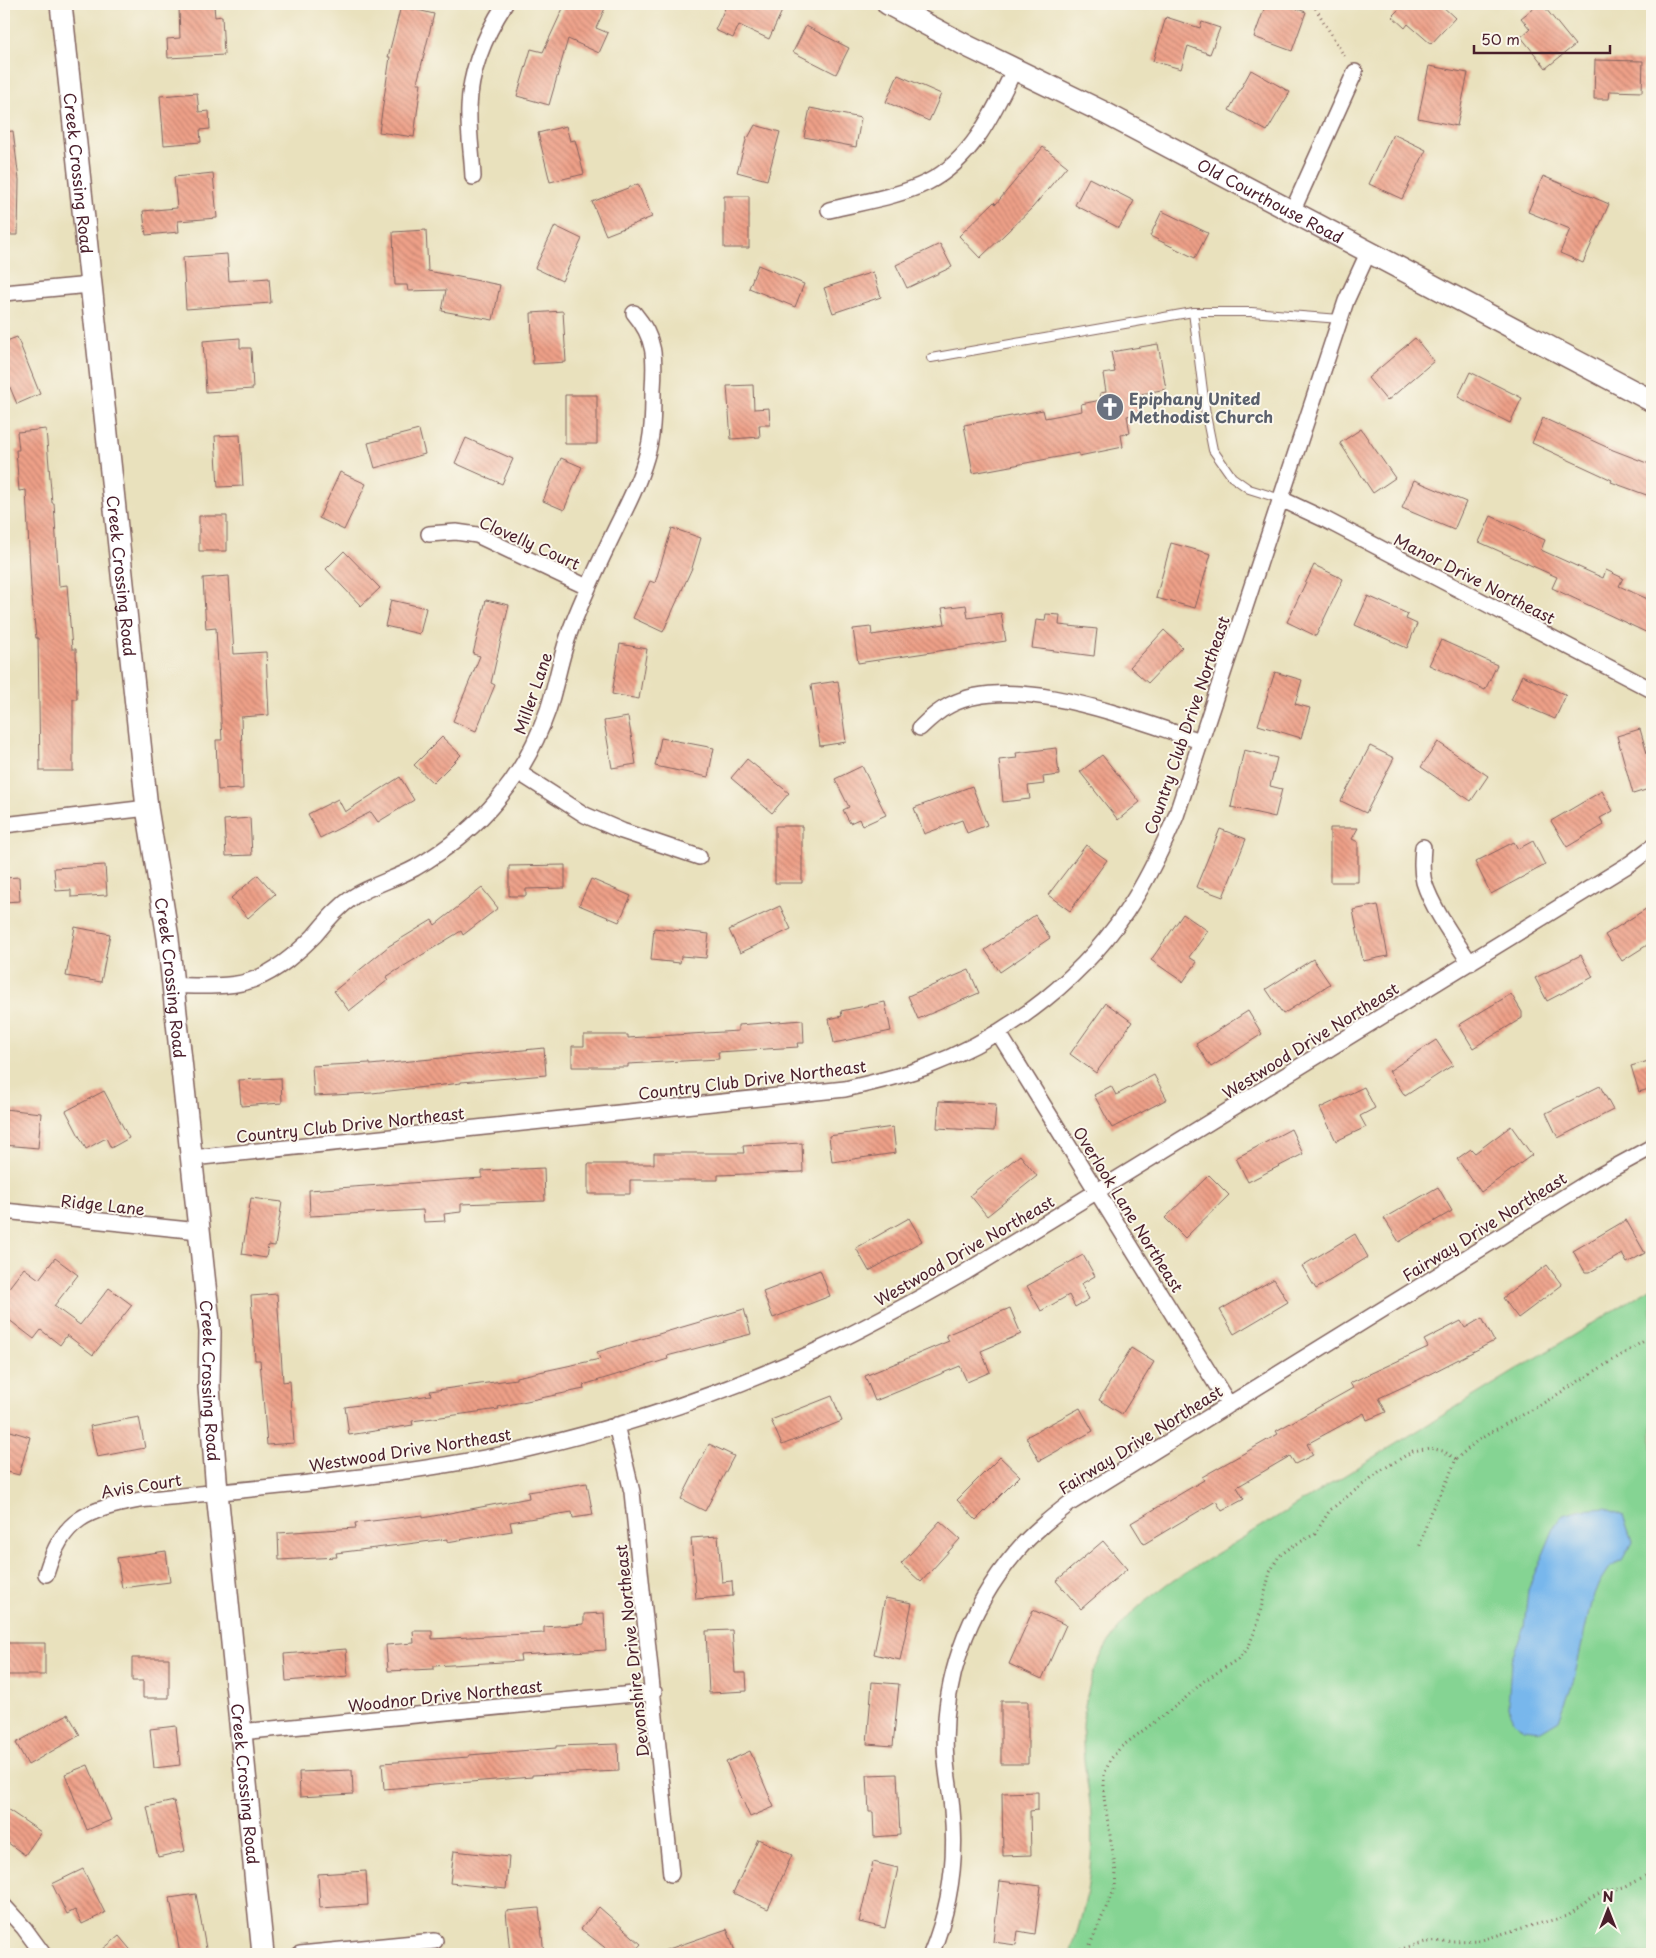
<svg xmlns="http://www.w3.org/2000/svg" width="1656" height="1958" viewBox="0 0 1656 1958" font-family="'Playpen Sans',sans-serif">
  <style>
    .green { fill: #85d493; stroke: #687a5f }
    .water { fill: #78b7ec; stroke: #616b8c }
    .building { fill: url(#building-back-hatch) }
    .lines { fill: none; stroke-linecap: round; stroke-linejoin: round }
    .lane-casing { stroke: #82635e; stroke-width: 10 }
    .street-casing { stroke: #82635e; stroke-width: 18 }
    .secondary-casing { stroke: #82635e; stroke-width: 24 }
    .path { stroke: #82635e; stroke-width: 3; stroke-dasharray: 1 4; stroke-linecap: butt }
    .lane { stroke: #fff; stroke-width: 8 }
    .street { stroke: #fff; stroke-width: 15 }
    .secondary { stroke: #fff; stroke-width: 21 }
    .labels { text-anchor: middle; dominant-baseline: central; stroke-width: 4; stroke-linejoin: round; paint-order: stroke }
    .street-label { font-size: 16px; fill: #4a1f2b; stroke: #fbf7ec }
    .worship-label { font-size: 16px; font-weight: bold; fill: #5b616d; stroke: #fbf7ec; text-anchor: start }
  </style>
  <defs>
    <pattern id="building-back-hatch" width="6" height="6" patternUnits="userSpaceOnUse" patternTransform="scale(1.25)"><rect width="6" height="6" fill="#eea088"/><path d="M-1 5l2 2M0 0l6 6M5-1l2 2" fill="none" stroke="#c3826f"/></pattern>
  </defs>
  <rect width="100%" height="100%" fill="#fbf7ec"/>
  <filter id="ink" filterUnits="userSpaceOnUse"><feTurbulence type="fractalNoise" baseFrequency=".02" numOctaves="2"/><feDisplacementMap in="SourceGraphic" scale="10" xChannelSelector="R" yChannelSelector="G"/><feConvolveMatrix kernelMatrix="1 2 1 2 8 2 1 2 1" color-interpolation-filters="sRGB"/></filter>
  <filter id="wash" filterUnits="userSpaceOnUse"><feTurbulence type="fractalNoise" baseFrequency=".0096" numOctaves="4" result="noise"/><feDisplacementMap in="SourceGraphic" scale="20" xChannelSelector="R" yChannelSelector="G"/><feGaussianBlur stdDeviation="1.12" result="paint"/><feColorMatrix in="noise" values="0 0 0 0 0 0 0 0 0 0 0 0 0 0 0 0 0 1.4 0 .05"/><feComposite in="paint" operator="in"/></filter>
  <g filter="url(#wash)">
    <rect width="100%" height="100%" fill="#e9e1bd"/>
    <path class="green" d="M1652,1287V1954H1070C1086,1908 1094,1866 1091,1817C1090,1792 1083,1767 1083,1742C1081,1693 1098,1647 1133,1612C1144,1601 1157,1593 1169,1583Z"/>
    <path class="water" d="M1606,1508L1623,1516L1632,1542L1622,1560L1608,1569L1599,1583L1591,1603L1574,1679L1559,1720L1541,1731L1523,1729L1514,1720L1508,1707L1511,1661L1524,1627L1528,1590L1555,1526L1563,1515L1582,1510Z"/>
    <g id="blocks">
      <path class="building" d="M565,4H607L596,28L608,33L599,53L568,39L549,105L517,96L531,49L543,52Z
        M727,4H766L782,11L769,39L739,25L733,38L715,30Z
        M1266,4H1283L1306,12L1292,51L1254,37Z
        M1404,4H1440L1455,18L1431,44L1408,24L1405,28L1392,16Z
        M1539,4H1542L1575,45L1546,68L1521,37L1530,29L1521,18Z
        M214,5L215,17L222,16L224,55L168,58L167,39L180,38L179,7Z
        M401,6L434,14L417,83H421L414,137L379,132L390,57H388Z
        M1166,17L1200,28L1202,22L1220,28L1210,54L1188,46L1181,69L1153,61Z
        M806,26L849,48L836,74L793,52Z
        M1595,60L1643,61L1642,92L1610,91L1609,99H1594Z
        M1429,66L1468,73L1457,126L1418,118Z
        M1251,70L1290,92L1267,131L1229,110Z
        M898,75L941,94L929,121L886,102Z
        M197,93L199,112L209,111L210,129L200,130L201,142L164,145L160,96Z
        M810,108L861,118L856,147L804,137Z
        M755,125L780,132L767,180L737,172L747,137L748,138Z
        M566,126L570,141L575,140L584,174L550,182L538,133Z
        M13,131L19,180L18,235H4V132Z
        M1393,134L1426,150L1402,199L1369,184Z
        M1043,147L1067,166L1033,207L980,258L959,236L994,202L996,204Z
        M213,173L217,218L178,221L179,232L146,235L143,211L177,208L174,177Z
        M1543,176L1609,204L1583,263L1560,253L1570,229L1528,212Z
        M1089,178L1134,201L1119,228L1075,205Z
        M638,184L652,217L606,235L592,202Z
        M724,196H749V248H724Z
        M1162,211L1208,233L1195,258L1150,236Z
        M555,226L582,239L562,281L535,268Z
        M426,230L428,271L500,285L493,320L442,311L446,290L408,291L407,285H395L393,232Z
        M940,244L952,267L907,288L896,265Z
        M227,254L229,281L269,278L271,303L186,309L183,257Z
        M758,265L804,284L795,307L749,288Z
        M873,272L881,297L833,313L824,288Z
        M563,311L566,362L533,364L531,313Z
        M17,337L40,394L17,404L4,373V342Z
        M240,338V348H251L253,389L206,392L203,341Z
        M1415,338L1434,361L1387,401L1368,378Z
        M1158,344L1166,389L1136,395L1140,413L1127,416L1130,433L1121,435L1123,447L1079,456V453L973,473L964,425L1043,410L1045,418L1082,411L1081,404L1101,400L1100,393L1106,392L1103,374L1115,372L1111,352Z
        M1470,372L1522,398L1510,423L1458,397Z
        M753,385L754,409L769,408L770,425H759L760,437L731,439L727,386Z
        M565,395H597V444H565Z
        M1543,418L1613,450L1652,465V497L1611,482L1612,480L1532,443Z
        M46,429L52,503H54L59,586L67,585L72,649H76L77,699H73V771H40L38,638H36L31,588L26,490L19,491L16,450H19L17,432Z
        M1361,429L1395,478L1373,493L1340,443Z
        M419,430L425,454L375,468L368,443Z
        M240,435L243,486L218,487L215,436Z
        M466,438L513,459L502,484L455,463Z
        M561,458L582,467L564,510L543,501Z
        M340,472L366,484L344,530L319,518Z
        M1414,480L1466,502L1454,530L1402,508Z
        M199,516H227V551H199Z
        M1491,516L1545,540L1541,550L1603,578L1606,570L1623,578L1619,586L1652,601V635L1552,588L1557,577L1479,542Z
        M672,528L701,538L692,568L663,632L633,618L650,581L655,583Z
        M1171,543L1211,554L1195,608L1156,598Z
        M344,551L380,588L361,606L326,569Z
        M1314,565L1343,579L1316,636L1287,622Z
        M229,576L234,654L266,652L269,715L241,717L243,789L218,790L216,740H222L216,628L206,629L203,578Z
        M1368,596L1408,614L1406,619L1417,624L1407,648L1355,625Z
        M391,600L426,608L420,634L385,626Z
        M486,600L509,605L491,683L495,685L476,731L453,721L480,656L473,654Z
        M966,605L968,618L1001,613L1006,641L858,663L853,629L871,627L872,635L945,624L942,608Z
        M1046,614L1060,615L1059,625L1097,629L1094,656L1032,648L1036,620L1045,621Z
        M1164,630L1182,647L1148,683L1130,667Z
        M1441,640L1497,665L1485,690L1429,665Z
        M620,644L647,649L639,699L612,694Z
        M1275,672L1302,680L1295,704L1310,708L1301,738L1258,725Z
        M1522,675L1566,695L1555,719L1511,700Z
        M838,681L846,742L820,746L811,685Z
        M628,717L636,764L612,768L604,721Z
        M1640,729L1652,771V788L1633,794L1617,736Z
        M442,737L461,755L433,783L414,765Z
        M661,738L714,748L708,777L655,766Z
        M1438,742L1488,776L1471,801L1421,767Z
        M1370,746L1394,758L1366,813L1341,801Z
        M1056,748L1059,775L1043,777L1044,784L1028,786L1030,799L1003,802L999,760L1017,758L1016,753Z
        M1244,750L1277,758L1270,786L1282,789L1275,817L1231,807Z
        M1102,755L1140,802L1118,820L1080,772Z
        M747,759L789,793L772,813L731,778Z
        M862,766L886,815L862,826L859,819L850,823L843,810L849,807L835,779Z
        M400,777L414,800L378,822L371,812L320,838L308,814L338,799L345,812Z
        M972,786L987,825L967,833L962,820L924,834L914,808Z
        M1602,791L1613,811L1600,818L1604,825L1567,847L1551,821Z
        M250,818L252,855L226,856L224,820Z
        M775,826H802V883H775Z
        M1330,828H1358L1352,839L1358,842V882H1330Z
        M1220,829L1246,839L1223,897L1196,887Z
        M1533,841L1545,865L1491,894L1475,862L1514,842L1518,849Z
        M1086,845L1107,860L1070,911L1048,895Z
        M105,865L107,895L71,897V890L56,891L54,868Z
        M565,865V888L526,889V896H509V866Z
        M258,875L275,894L248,918L231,898Z
        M19,877L20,901L4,902V878Z
        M591,879L631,896L619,922L579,905Z
        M482,888L498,908L463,935L461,931L386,977L388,980L349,1011L334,991L389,946L432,920L435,925Z
        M1378,905L1388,956L1363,961L1353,910Z
        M1652,905V942L1622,961L1605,935Z
        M780,906L791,929L740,953L729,930Z
        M1183,914L1208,931L1189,957L1197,962L1183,982L1151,960Z
        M1035,915L1050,938L1000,972L985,950Z
        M75,927L110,934L101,982L66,976Z
        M654,928L709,934L706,958L681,956L680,963L651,960Z
        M1581,955L1593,977L1547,1001L1535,978Z
        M1313,959L1330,984L1283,1014L1266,989Z
        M969,970L979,993L918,1019L908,996Z
        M1511,994L1522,1012V1018L1473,1048L1459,1025Z
        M885,1002L891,1031L834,1043L829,1019L842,1016L841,1011Z
        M1106,1003L1132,1022L1096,1073L1070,1054Z
        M1248,1011L1262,1034L1211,1067L1196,1044Z
        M803,1020L804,1043H797L798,1047L718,1052L719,1059L628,1064V1067H572V1046H584V1035H628V1038L738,1031V1025Z
        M1436,1040L1453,1065L1405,1096L1389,1071Z
        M544,1048L546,1075L461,1082V1083L372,1093L314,1096L312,1066L370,1063V1065Z
        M1652,1060V1088L1639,1092L1631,1066Z
        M1154,1075L1167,1099L1112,1128L1094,1095L1111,1086L1116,1095Z
        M281,1078L282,1103L241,1106L239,1080Z
        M1600,1086L1613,1110L1558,1138L1546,1113Z
        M1364,1087L1375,1108L1360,1116L1366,1127L1336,1141L1320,1108Z
        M104,1091L129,1138L111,1148L106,1138L86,1149L66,1111Z
        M939,1101L996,1104L994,1131L937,1128Z
        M4,1109L41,1113L38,1148L4,1145Z
        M1511,1126L1532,1155L1481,1192L1457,1159L1471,1149L1475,1153Z
        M893,1127L896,1153L832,1162L829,1136Z
        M1291,1129L1303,1154L1248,1182L1236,1158Z
        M802,1143L803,1172L718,1175V1180H630V1194H588V1164H654V1153H744L743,1146Z
        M1020,1155L1037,1176L987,1216L970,1195Z
        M544,1168L545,1201L461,1204V1212L444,1214L445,1221L424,1222L423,1210L310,1216L309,1190L482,1178V1171Z
        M1209,1175L1229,1195L1185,1238L1165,1218Z
        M1438,1187L1452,1211L1399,1242L1384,1218Z
        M251,1198L282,1202L275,1246L268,1245L266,1258L242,1254Z
        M909,1218L922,1241L869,1271L856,1248Z
        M1626,1220L1645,1253L1627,1263L1622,1254L1590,1272H1585L1573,1251Z
        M1355,1234L1368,1257L1316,1289L1302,1266Z
        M1083,1255L1095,1276L1081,1284L1089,1299L1075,1307L1069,1295L1041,1311L1027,1286Z
        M55,1258L78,1275L54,1306L80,1325L109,1288L132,1305L93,1355L67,1335L60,1345L41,1330L34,1339L4,1316V1294L24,1268L39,1279Z
        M1547,1265L1562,1285L1518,1318L1503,1298Z
        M820,1270L830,1296L773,1318L763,1292Z
        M1274,1279L1288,1302L1234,1334L1220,1310Z
        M277,1294L283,1382L290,1381L294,1443L267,1445L260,1360H255L251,1296Z
        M1010,1308L1021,1334L981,1351L990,1372L967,1382L960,1366L875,1401L865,1376L949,1341L946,1335Z
        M744,1309L751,1334L667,1356L668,1359L583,1385L584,1389L498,1407L499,1409L412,1421L413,1425L349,1435L345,1407L431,1395L430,1391L516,1379V1377L600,1359L597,1352Z
        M1482,1318L1494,1341L1418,1380L1379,1398L1386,1412L1367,1420L1364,1413L1307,1444L1313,1455L1295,1464L1290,1456L1237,1487L1244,1499L1222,1511L1216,1501L1144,1544L1131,1523L1204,1480L1202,1477L1278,1434L1276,1431L1353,1388L1350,1383L1428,1347L1424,1340L1461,1321L1465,1328Z
        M1131,1348L1154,1362L1122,1414L1099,1400Z
        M832,1396L842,1421L782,1445L771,1420Z
        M1080,1408L1093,1431L1039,1461L1026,1437Z
        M139,1417L145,1448L97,1457L90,1426Z
        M4,1429L30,1437L19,1475L4,1471Z
        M709,1444L734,1456L705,1511L681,1499Z
        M1000,1457L1020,1476L976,1520L957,1500Z
        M587,1483L593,1515L573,1518L572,1512L510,1522L512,1531L447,1542V1539L336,1553L337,1557L279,1560L278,1533L356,1528L355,1523L423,1515V1518L529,1498L528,1492Z
        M940,1521L960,1539L921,1582L901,1564Z
        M718,1536L722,1582L732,1581L733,1596L696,1599L691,1538Z
        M1103,1541L1127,1569L1081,1609L1056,1581Z
        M166,1551L170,1582L122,1588L117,1558Z
        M885,1598L912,1603L900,1660L874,1654Z
        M1033,1610L1066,1625L1042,1679L1009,1664Z
        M604,1613L606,1650L520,1655L521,1661L434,1666V1669L388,1671L386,1645L414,1643L413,1631H432V1639L544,1633V1627L584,1624V1614Z
        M732,1630L735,1673H746L747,1691L709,1693L706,1631Z
        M4,1643H45V1675H4Z
        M346,1649L348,1676L286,1681L284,1654Z
        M132,1658H169V1698H143V1681H132Z
        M872,1682L899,1684L893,1746L867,1744Z
        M1001,1701H1028V1764H1001Z
        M68,1714L80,1735L28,1765L16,1743Z
        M176,1726L180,1765L154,1768L150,1729Z
        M618,1744L619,1771L532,1775V1777L384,1789L382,1763L469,1757V1755L556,1748V1746Z
        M750,1751L774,1807L750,1817L726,1762Z
        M88,1765L111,1820L87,1830L65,1774Z
        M352,1770L353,1794L300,1797L299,1772Z
        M897,1774L900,1835L874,1837L873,1812H869L867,1775Z
        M1038,1792V1810L1030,1811L1031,1855L1003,1856L1002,1793Z
        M174,1801L185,1851L158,1857L147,1807Z
        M4,1807L41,1832L25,1855L4,1840Z
        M758,1839L792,1855L768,1909L733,1893Z
        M454,1851L509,1857L506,1889L450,1883Z
        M873,1862L898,1868L885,1928L859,1922Z
        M83,1869L105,1913L82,1924L75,1910L67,1914L52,1884Z
        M366,1871L368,1905L320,1908L318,1874Z
        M1000,1881L1041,1886L1035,1934L1018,1931L1016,1945L993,1942Z
        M196,1894L207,1954H180L170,1898Z
        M599,1907L641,1944L632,1954H613L581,1929Z
        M539,1908L544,1954H510L506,1911Z
        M727,1929L736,1954H660V1952Z
        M119,1936L134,1954H97Z"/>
    </g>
  </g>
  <g filter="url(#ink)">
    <use href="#blocks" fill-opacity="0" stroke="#82635e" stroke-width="1"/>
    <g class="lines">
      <defs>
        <path id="lane" d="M1193,312L1206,415L1213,450L1232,477L1249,489L1281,499
          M931,358L1193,312H1251L1340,319"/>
        <path id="street" d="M473,177C472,154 468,131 469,108C470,70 485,35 505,4
          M829,210C861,202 898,197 928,182C973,159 994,111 1015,68
          M1292,212L1355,72
          M4,293L90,285
          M1281,499L1326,520L1652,690
          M429,534L456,532L477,535L587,587
          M920,728C929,719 938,711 950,705C1016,671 1135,721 1201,741
          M518,772L585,815L622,831L699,857
          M4,825L147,808
          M1423,847C1422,859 1421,870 1424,882C1432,908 1455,940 1470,963
          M173,986C200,985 230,989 255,979C278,970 297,953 314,936C326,922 337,908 353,897C372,885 395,879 415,868C446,850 476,826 499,798C521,772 537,741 548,710C557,683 561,653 572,626C585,592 601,559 617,526C628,504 639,482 646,458C653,436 653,413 653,390C655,358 656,339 634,313
          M998,1032L1229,1405
          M192,1158L845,1089C872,1083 899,1077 926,1067C1011,1035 1087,976 1135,898C1151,872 1164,844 1176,816L1346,301L1368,253
          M4,1211L199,1231
          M616,1425L632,1492L671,1874
          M46,1574C63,1518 86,1510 140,1500C266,1487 394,1478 519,1451C619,1428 721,1395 814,1352C866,1328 915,1301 964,1273L1631,863L1652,847
          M240,1732L654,1692
          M4,1906L24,1928L43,1954
          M300,1954L435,1941
          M931,1954C950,1908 957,1860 952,1810C951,1793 947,1777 946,1761C940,1685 967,1609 1017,1551C1032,1533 1051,1518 1070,1503L1595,1178L1652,1147"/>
        <g id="secondary">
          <path id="s1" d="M61,4L147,808L168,938L210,1332L209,1387L217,1492L263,1954"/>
          <path id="s2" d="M888,4L969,47L1103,112L1652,401"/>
        </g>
      </defs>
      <use href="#lane" class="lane-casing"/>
      <use href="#street" class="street-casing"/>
      <use href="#secondary" class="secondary-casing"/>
      <path class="path" d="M1313,4L1346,59
        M1456,1459L1477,1441L1493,1431L1537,1407L1652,1336
        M1086,1954L1115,1887L1116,1872L1104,1798V1775L1110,1760L1120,1748L1181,1702L1204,1681L1238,1659L1249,1646L1257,1625L1270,1572L1279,1556L1291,1547L1315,1534L1330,1510L1380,1471L1413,1451L1430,1448L1443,1451L1456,1459L1448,1479L1430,1513L1419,1548
        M1385,1954L1425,1942L1482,1940L1511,1931L1568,1916L1591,1898L1604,1892L1624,1887L1652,1874"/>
      <use href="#lane" class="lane"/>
      <use href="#street" class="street"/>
      <use href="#secondary" class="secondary"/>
    </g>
  </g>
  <defs>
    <symbol id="church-disc" viewBox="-11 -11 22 22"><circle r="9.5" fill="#6b7280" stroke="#fbf7ec"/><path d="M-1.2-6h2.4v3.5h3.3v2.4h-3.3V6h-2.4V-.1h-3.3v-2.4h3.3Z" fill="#fff"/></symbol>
  </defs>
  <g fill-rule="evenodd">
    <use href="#church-disc" x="1094" y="391" width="32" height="32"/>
  </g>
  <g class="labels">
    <g class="street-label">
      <text stroke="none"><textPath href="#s1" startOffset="170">Creek Crossing Road</textPath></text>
      <text stroke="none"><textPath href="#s2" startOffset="430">Old Courthouse Road</textPath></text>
      <text transform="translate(530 542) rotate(24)">Clovelly Court</text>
      <text stroke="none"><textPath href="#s1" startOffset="575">Creek Crossing Road</textPath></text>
      <text transform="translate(1475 578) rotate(27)">Manor Drive Northeast</text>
      <text transform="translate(532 693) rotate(-71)">Miller Lane</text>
      <text transform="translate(1186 725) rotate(-71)">Country Club Drive Northeast</text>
      <text stroke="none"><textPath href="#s1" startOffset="980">Creek Crossing Road</textPath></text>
      <text transform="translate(1310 1040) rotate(-32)">Westwood Drive Northeast</text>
      <text transform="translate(752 1079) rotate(-7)">Country Club Drive Northeast</text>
      <text transform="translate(350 1124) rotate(-6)">Country Club Drive Northeast</text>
      <text transform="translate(103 1204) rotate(6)">Ridge Lane</text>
      <text transform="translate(1129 1209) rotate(58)">Overlook Lane Northeast</text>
      <text transform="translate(1484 1226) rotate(-32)">Fairway Drive Northeast</text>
      <text transform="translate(964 1250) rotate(-30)">Westwood Drive Northeast</text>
      <text stroke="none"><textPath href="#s1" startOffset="1385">Creek Crossing Road</textPath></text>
      <text transform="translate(1140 1439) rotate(-32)">Fairway Drive Northeast</text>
      <text transform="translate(410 1449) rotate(-9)">Westwood Drive Northeast</text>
      <text transform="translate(141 1485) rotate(-9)">Avis Court</text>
      <text transform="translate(631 1651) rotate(-96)">Devonshire Drive Northeast</text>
      <text transform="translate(445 1695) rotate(-6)">Woodnor Drive Northeast</text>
      <text stroke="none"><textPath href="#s1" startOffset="1790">Creek Crossing Road</textPath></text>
    </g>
    <g class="worship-label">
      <text x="1129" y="398">Epiphany United<tspan x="1129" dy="18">Methodist Church</tspan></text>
    </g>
  </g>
  <rect width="1656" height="1958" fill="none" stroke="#fbf7ec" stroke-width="20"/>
  <g transform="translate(1608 1910)" stroke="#fbf7ec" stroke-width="4" paint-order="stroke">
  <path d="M0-4L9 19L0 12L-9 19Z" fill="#4a1f2b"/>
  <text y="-8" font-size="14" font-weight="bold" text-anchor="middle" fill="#4a1f2b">N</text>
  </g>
  <path d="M1474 45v8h136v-8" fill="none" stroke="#4a1f2b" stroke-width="2.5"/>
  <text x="1481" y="45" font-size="15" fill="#4a1f2b" stroke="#fbf7ec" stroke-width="4" paint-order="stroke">50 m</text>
</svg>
